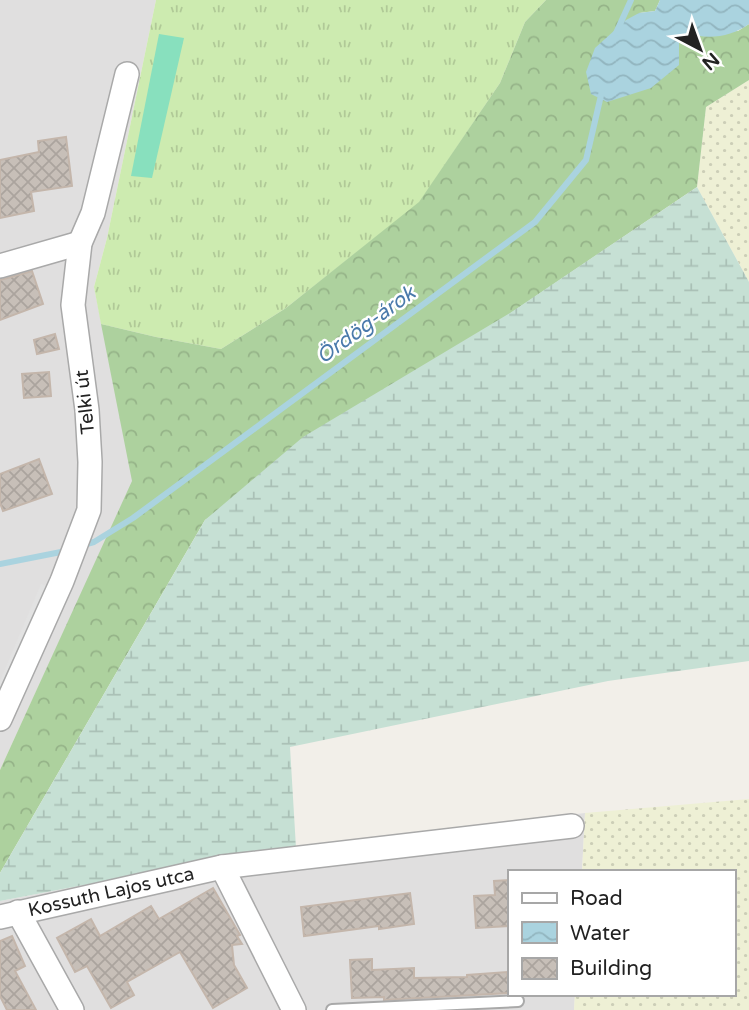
<svg xmlns="http://www.w3.org/2000/svg" width="749" height="1010" viewBox="0 0 749 1010" font-family="'Varela Round',sans-serif">
  <style>
    .residential { fill: #e0dfdf }
    .farmland { fill: url(#farmland-dots) }
    .grass { fill: url(#grass-tufts) }
    .forest { fill: url(#forest-crowns) }
    .wetland { fill: url(#wetland-marsh) }
    .pitch { fill: #88e0be }
    .parking { fill: #e2e2e2 }
    .water { fill: url(#water-waves) }
    .lines { fill: none; stroke-linecap: round; stroke-linejoin: round }
    .stream { stroke: #aad3df; stroke-width: 6 }
    .building { fill: url(#building-cross-hatch); stroke: #c4b6ab; stroke-width: 2 }
    .service-casing { stroke: #a9a9a9; stroke-width: 14 }
    .minor-casing { stroke: #a9a9a9; stroke-width: 26 }
    .service { stroke: #fff; stroke-width: 10 }
    .minor { stroke: #fff; stroke-width: 23 }
    .labels { text-anchor: middle; dominant-baseline: central; stroke-width: 5; stroke-linejoin: round; paint-order: stroke }
    .street-label { font-size: 19px; fill: #222; stroke: #fff }
    .water-label { font-size: 21px; font-style: italic; fill: #4a7aab; stroke: #fff }
  </style>
  <defs>
    <pattern id="farmland-dots" width="8" height="8" patternUnits="userSpaceOnUse" patternTransform="scale(1.75)"><rect width="8" height="8" fill="#eef0d5"/><path d="M2 2h.1M6 6h.1" fill="none" stroke="#ccceb7" stroke-width="1.8" stroke-linecap="round"/></pattern>
    <pattern id="grass-tufts" width="24" height="20" patternUnits="userSpaceOnUse" patternTransform="scale(1.75)"><rect width="24" height="20" fill="#cdebb0"/><path d="M3 7l-1-3M5 7V3M7 7l1-3M15 17l-1-3M17 17v-4M19 17l1-3" fill="none" stroke="#b0c997"/></pattern>
    <pattern id="forest-crowns" width="20" height="18" patternUnits="userSpaceOnUse" patternTransform="scale(1.75)"><rect width="20" height="18" fill="#add19e"/><path d="M2 6a3 3 0 1 1 6 0M12 15a3 3 0 1 1 6 0" fill="none" stroke="#95b388"/></pattern>
    <pattern id="wetland-marsh" width="20" height="14" patternUnits="userSpaceOnUse" patternTransform="scale(1.75)"><rect width="20" height="14" fill="#c6e0d4"/><path d="M1 5h8M5 5V1M11 12h8M15 12V8" fill="none" stroke="#aac0b6"/></pattern>
    <pattern id="water-waves" width="16" height="10" patternUnits="userSpaceOnUse" patternTransform="scale(1.75)"><rect width="16" height="10" fill="#aad3df"/><path d="M0 5q4-4 8 0t8 0" fill="none" stroke="#92b5bf"/></pattern>
    <pattern id="building-cross-hatch" width="8" height="8" patternUnits="userSpaceOnUse" patternTransform="scale(1.75)"><rect width="8" height="8" fill="#c7bfb8"/><path d="M0 0l8 8M0 8l8-8" fill="none" stroke="#aba49e"/></pattern>
  </defs>
  <rect width="100%" height="100%" fill="#f2efe9"/>
  <path class="residential" d="M0,0H156L107,238L94,287L133,481L0,770Z
    M585,813L582,872H509V994H575L574,1010H0V901L241,855Z"/>
  <path class="farmland" d="M749,80V282L697,187L706,107Z
    M749,799V1010H574L575,994H733V872H582L585,813Z"/>
  <path class="grass" d="M156,0H546L525,22L500,83L419,203L286,308L221,349L156,337L101,324L94,287L107,238Z"/>
  <path class="forest" d="M546,0H660L655,11L639,13L678,41L688,33L738,31L749,24V80L706,107L697,187L205,520L0,873V770L132,481L101,324L156,337L221,349L286,308L419,202L500,83L525,22Z"/>
  <path class="wetland" d="M697,187L749,282V661L608,681L290,747L296,848L241,855L0,901V873L205,520L303,437L510,313Z"/>
  <path class="pitch" d="M159,34L184,38L152,178L131,176Z"/>
  <path class="parking" d="M41,584L58,591L0,719V681Z"/>
  <path class="water" d="M660,0H749V24C731,37 708,40 687,33L679,41V65L651,88L607,102L591,94L586,72L595,48L626,20L639,13L655,11Z"/>
  <g class="lines">
    <path class="stream" d="M616,33L631,0
      M83,545L94,542L133,518L535,222L586,160L602,91
      M0,564L66,551"/>
  </g>
  <path class="building" d="M66,137L72,186L31,192L34,211L0,218V160L39,152L38,141Z
    M32,271L43,304L0,320V280Z
    M55,334L59,349L37,354L34,340Z
    M49,372L51,396L24,398L22,374Z
    M39,459L52,494L3,511L0,503V474Z
    M509,880V926L476,928L474,896L495,895L494,881Z
    M213,888L240,935L237,936L242,944L232,945L234,965L247,988L213,1008L180,952L127,982L134,995L111,1008L87,966L75,972L57,938L91,919L100,936L151,906L159,919Z
    M410,893L414,924L379,929V926L304,936L301,907Z
    M12,936L25,966L15,971L36,1010H7L0,996V941Z
    M372,959V970L414,968V978L467,977V975L507,972L509,993L384,1000V997L352,998L350,960Z"/>
  <g class="lines">
    <defs>
      <path id="service" d="M332,1010L518,1001"/>
      <g id="minor">
        <path d="M0,266L80,243"/>
        <path d="M0,719L62,581L89,510L90,462L87,410L73,305L80,243L93,213L127,74"/>
        <path d="M222,867L294,1010"/>
        <path d="M18,912L72,1010"/>
        <path id="s1" d="M0,917L222,867L572,826"/>
      </g>
    </defs>
    <use href="#service" class="service-casing"/>
    <use href="#minor" class="minor-casing"/>
    <use href="#service" class="service"/>
    <use href="#minor" class="minor"/>
  </g>
  <g class="labels">
    <g class="street-label">
      <text transform="translate(85 402) rotate(-96)">Telki út</text>
      <text stroke="none"><textPath href="#s1" startOffset="114">Kossuth Lajos utca</textPath></text>
    </g>
    <g class="water-label">
      <text transform="translate(366 325) rotate(-36)">Ördög-árok</text>
    </g>
  </g>
  <rect x="508" y="870" width="228" height="126" fill="#ffffff" stroke="#a7a7a7" stroke-width="2"/>
  <rect x="522" y="893" width="35" height="10" fill="#ffffff" stroke="#a7a7a7" stroke-width="2"/>
  <text x="570" y="905" font-size="21" fill="#222222">Road</text>
  <rect x="522" y="922" width="35" height="21" fill="url(#water-waves)" stroke="#a7a7a7" stroke-width="2"/>
  <text x="570" y="940" font-size="21" fill="#222222">Water</text>
  <rect x="522" y="958" width="35" height="21" fill="url(#building-cross-hatch)" stroke="#a7a7a7" stroke-width="2"/>
  <text x="570" y="975" font-size="21" fill="#222222">Building</text>
  <g transform="translate(700 49) rotate(139)" stroke="#ffffff" stroke-width="5" paint-order="stroke">
  <path d="M0-5L12 26L0 18L-12 26Z" fill="#222222"/>
  <text y="-10" font-size="19" font-weight="bold" text-anchor="middle" fill="#222222">N</text>
  </g>
</svg>
